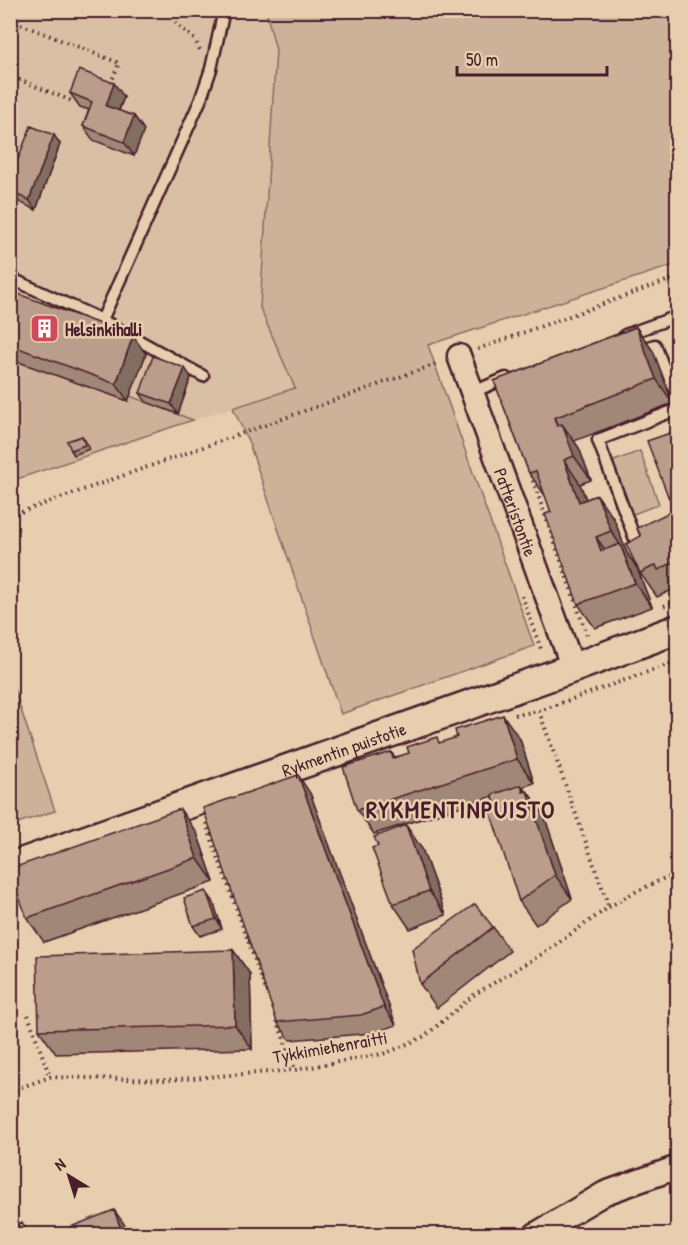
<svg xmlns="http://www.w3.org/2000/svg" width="688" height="1245" viewBox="0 0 688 1245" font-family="'Patrick Hand',sans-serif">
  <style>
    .built { fill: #d9bfa3 }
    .green { fill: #cdb299; stroke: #8c6862; stroke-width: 1.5 }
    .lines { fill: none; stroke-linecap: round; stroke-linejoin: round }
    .service-casing { stroke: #4a1f2b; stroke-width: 15 }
    .minor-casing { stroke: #4a1f2b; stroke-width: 27 }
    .tertiary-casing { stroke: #4a1f2b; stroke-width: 33 }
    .path { stroke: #4a1f2b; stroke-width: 4; stroke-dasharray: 1.5 4.5; stroke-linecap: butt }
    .service { stroke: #e6ceae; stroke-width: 10 }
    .minor { stroke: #e6ceae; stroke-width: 22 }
    .tertiary { stroke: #e6ceae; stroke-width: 28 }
    .wall { fill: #a08777; stroke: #4a1f2b; stroke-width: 1.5 }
    .shaded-wall { fill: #826e61; stroke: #4a1f2b; stroke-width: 1.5 }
    .building { fill: #ba9d8a; stroke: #4a1f2b; stroke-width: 1.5 }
    .labels { text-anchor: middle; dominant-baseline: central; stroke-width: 5; stroke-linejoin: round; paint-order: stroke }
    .poi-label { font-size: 18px; font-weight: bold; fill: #4a1f2b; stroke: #e6ceae; text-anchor: start }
    .street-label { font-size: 18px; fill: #4a1f2b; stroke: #e6ceae }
    .district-label { font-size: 24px; font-weight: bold; letter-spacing: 1.5px; fill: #4a1f2b; stroke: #e6ceae }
  </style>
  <rect width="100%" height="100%" fill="#e6ceae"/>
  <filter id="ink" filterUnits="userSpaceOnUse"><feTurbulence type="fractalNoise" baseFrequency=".0167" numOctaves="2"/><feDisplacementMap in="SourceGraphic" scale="12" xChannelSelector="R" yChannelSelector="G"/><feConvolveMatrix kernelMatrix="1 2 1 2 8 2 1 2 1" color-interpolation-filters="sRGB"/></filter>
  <g filter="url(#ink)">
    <path class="built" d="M11,11H266L276,50L260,308L295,388L193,420L131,396L128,401L19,362L11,383Z"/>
    <path class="green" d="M266,11H677V264L428,345L534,646L341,714L249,443L233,408L295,388L260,308L276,50Z
      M19,362L128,401L130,396L193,420L11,481V383Z
      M640,451L659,504L626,517L606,464Z
      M11,680L55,811L11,825H10Z"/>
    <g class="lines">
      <defs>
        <path id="service" d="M10,278L102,320L203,376
          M102,320L200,101L211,69L224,10
          M625,335L678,316
          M636,351L655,345L678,405
          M473,392L506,378
          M644,539L636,542L598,440L678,409"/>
        <g id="minor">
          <path id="s1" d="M459,356L573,668"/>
          <path d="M536,1234L605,1193L678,1167"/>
        </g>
        <g id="tertiary">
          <path id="s2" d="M10,867L573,668L678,629"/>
        </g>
      </defs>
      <use href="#service" class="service-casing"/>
      <use href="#minor" class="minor-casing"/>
      <use href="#tertiary" class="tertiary-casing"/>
      <path class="path" d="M162,10L195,40L200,50
        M10,14L11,10
        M10,20L119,63L111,83
        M10,46L18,23
        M10,84L15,85L10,98
        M15,85L20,80L72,101
        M478,349L678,277
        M531,475L587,635
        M10,516L439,363
        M522,596L542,652
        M664,606L678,601
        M539,711L609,907
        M515,715L539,711L678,661
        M206,823L265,988
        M28,1015L50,1077
        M277,1020L295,1070
        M10,1091L50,1077L167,1080L295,1070L387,1053L425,1036L475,994L544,953L609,907L633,893L665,878L678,876"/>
      <use href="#service" class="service"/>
      <use href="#minor" class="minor"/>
      <use href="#tertiary" class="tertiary"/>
    </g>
    <path class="wall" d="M70,93L124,97L119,111L134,116L144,130L134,156L93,140L83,126L89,110L80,107Z
      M60,144L36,210L13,199L10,196V180L13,175L10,171V157L18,159Z
      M10,291L146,354L128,401L10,359Z
      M636,327L653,351L673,403L574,441L579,448L591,480L580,484L586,499L597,495L614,519L627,553L637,568L652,607L595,628L578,604L551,512L546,497L529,473L494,381Z
      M191,377L178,414L146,402L140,393Z
      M676,431L678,433V499L671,501L668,496Z
      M82,436L85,440L89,449L74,455L71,450Z
      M678,508V593L675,594L672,590L657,597L640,573L641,536Z
      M520,739L534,783L522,787L526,792L527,791L544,815L572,899L536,925L519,901L493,796L374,834L357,810L391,752L395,757Z
      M310,793L396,1025L374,1033L290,1040L277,1022Z
      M197,833L214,882L44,942L27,918Z
      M422,849L446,915L410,929L393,904Z
      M213,901L222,929L200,936L193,926Z
      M493,927L510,951L437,1008L420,984Z
      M233,950L250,974L252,1049L56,1054L39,1030Z"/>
    <path class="shaded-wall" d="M114,83L124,97L115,119L106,106Z
      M134,116L144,130L134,156L124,142Z
      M54,135L60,144L36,210L29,200Z
      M636,327L653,351L673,403L656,379Z
      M133,336L146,354L128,401L116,384Z
      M185,368L191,377L178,414L171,404Z
      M554,418L567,436L562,424L579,448L591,480L574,456L557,426Z
      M564,460L580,484L596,526L579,502Z
      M597,495L614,519L627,553L637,568L652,607L635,583L621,546L611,531Z
      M596,537L613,561L601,551Z
      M503,715L520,739L534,783L517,759Z
      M298,775L310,793L396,1025L384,1007Z
      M521,785L529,796L527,791L544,815L572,899L555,875Z
      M180,809L197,833L214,882L197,858Z
      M406,825L422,849L446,915L429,891Z
      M206,891L213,901L222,929L216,919Z
      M233,950L250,974L252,1049L235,1025Z
      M114,1210L127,1228L131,1234H125L121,1229Z"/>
    <path class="building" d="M79,70L114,83L106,106L134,116L124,142L83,126L92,102L70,93Z
      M31,126L54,135L29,200L10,192V180L15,169L10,167V157L18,159Z
      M10,291L133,336L116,384L10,345Z
      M636,327L656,379L554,418L557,426L562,424L574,456L564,460L579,502L597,495L611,531L596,537L601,551L620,544L635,583L578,604L545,514L551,512L536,471L529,473L494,381Z
      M153,356L185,368L171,404L140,393Z
      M676,431L678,435V492L668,496L647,441Z
      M82,436L85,445L71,450L67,441Z
      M678,508V560L658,570L656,565L640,573L626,544L641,536L637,528Z
      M503,715L517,759L357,810L343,767L391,752L393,758L409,753L407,747L437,737L439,743L457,737L455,730Z
      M298,775L384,1007L361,1015L277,1022L203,808Z
      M521,785L523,792L527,791L555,875L519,901L489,808L496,805L492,795Z
      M180,809L197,858L27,918L10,873V869Z
      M406,825L429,891L393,904L372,848L378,846L374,837Z
      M206,891L216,919L193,926L184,898Z
      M475,904L493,927L420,984L412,949Z
      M233,950L235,1025L39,1030L37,956Z
      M114,1210L121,1229L126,1227L129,1234H56L55,1233Z
      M22,1222L29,1234H10V1228Z"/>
  </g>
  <defs>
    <symbol id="building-square" viewBox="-11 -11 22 22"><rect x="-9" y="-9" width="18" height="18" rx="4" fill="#d1495b" stroke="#e6ceae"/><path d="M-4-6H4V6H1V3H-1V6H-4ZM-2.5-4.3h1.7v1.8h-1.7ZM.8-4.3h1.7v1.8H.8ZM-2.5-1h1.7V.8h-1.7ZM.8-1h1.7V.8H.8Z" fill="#fff"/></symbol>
  </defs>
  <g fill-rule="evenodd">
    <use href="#building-square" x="28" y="312" width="33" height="33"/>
  </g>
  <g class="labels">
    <g class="poi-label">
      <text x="65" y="329">Helsinkihalli</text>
    </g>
    <g class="street-label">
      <text stroke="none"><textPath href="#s1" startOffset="166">Patteristontie</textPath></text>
      <text stroke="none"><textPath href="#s2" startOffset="354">Rykmentin puistotie</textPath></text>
      <text transform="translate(330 1047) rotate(-10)">Tykkimiehenraitti</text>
    </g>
    <g class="district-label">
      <text x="461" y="809">RYKMENTINPUISTO</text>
    </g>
  </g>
  <rect width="688" height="1245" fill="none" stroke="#e6ceae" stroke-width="36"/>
  <rect x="18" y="18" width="652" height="1209" fill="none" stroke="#4a1f2b" stroke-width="2" filter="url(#ink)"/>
  <g transform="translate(69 1176) rotate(322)" stroke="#e6ceae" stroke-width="4.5" paint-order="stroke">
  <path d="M0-4.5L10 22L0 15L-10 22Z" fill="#4a1f2b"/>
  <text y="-9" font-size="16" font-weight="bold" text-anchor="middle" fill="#4a1f2b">N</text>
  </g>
  <path d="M457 66v9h150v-9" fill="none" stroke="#4a1f2b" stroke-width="3"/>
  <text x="466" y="66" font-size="18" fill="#4a1f2b" stroke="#e6ceae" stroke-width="4.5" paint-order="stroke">50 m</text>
</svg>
